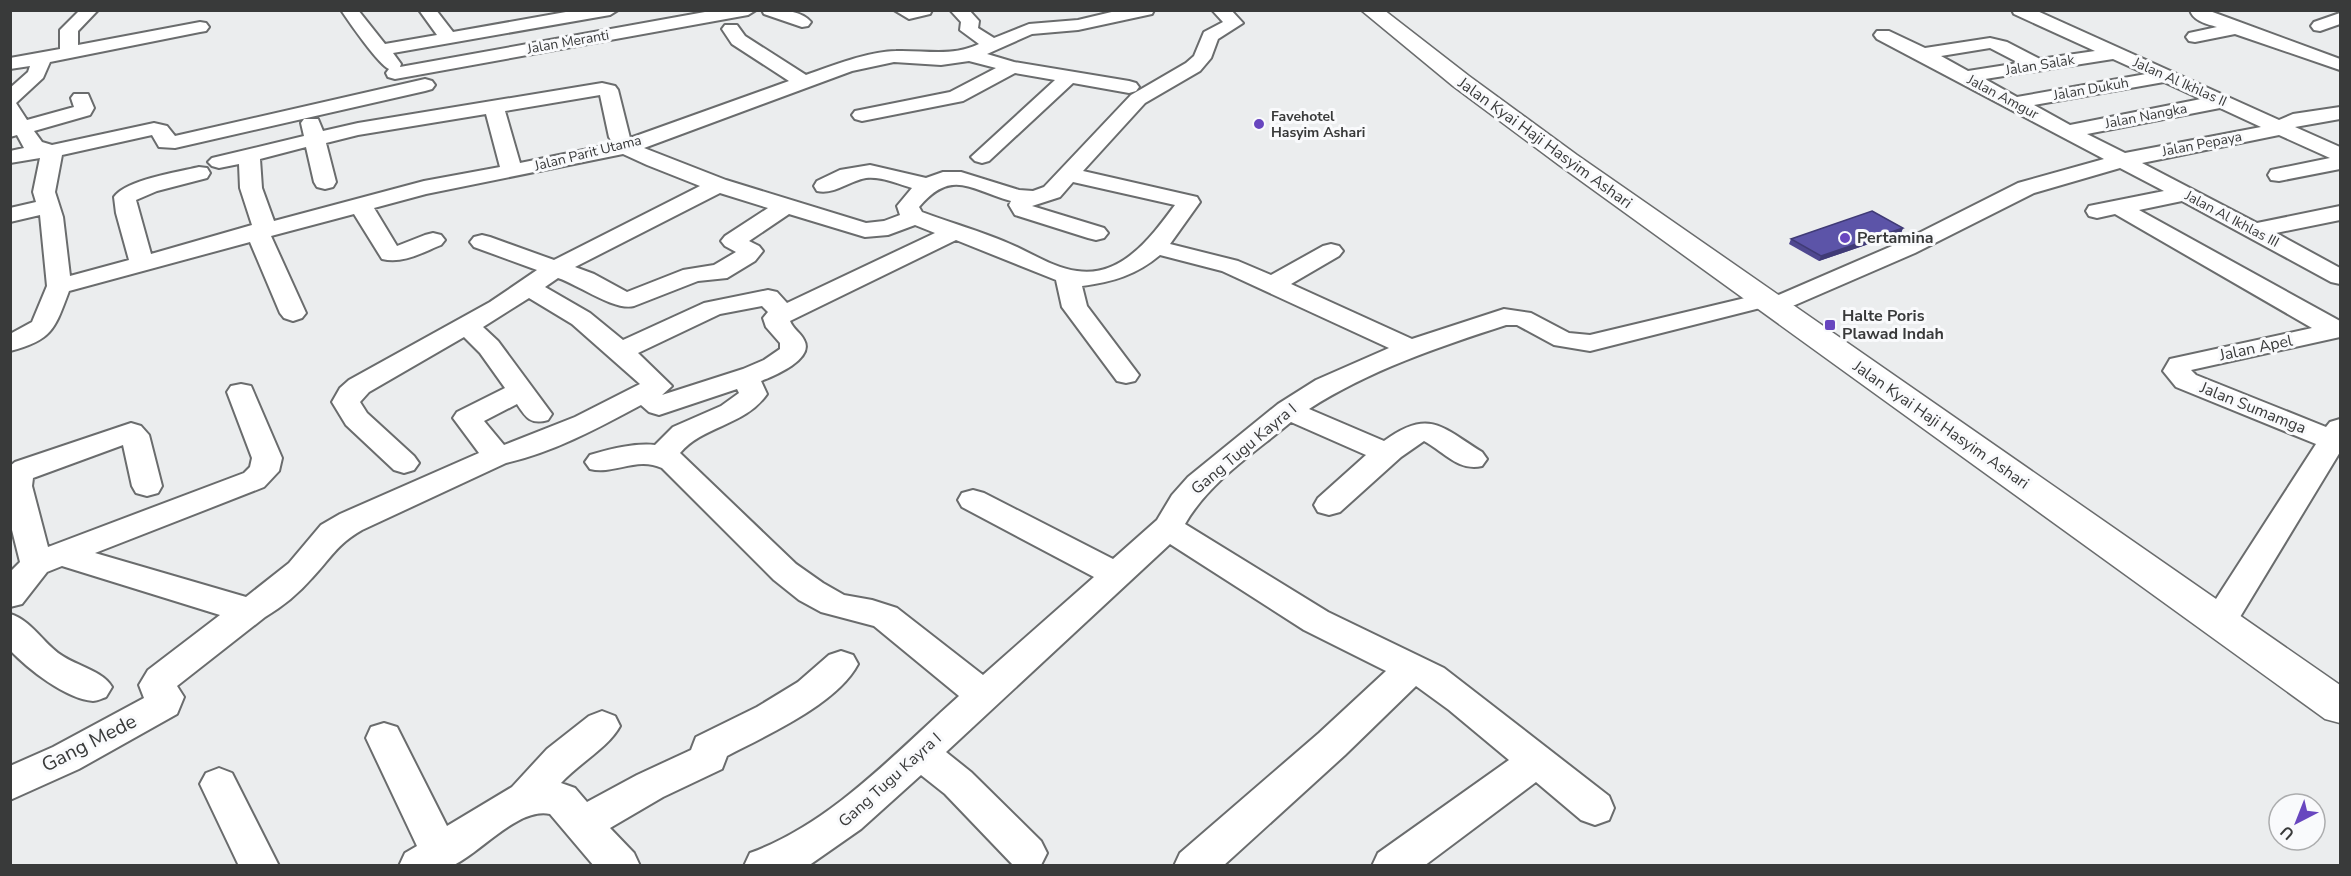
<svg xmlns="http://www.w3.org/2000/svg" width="2351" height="876" viewBox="0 0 2351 876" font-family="'Nunito Sans',sans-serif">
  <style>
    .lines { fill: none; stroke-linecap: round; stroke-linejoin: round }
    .minor-casing { stroke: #6a6c6d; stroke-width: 4 }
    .major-casing { stroke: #6a6c6d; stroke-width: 3 }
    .minor { fill: #fff; fill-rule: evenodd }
    .major { fill: #fff; fill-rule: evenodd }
    .wall { fill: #4f4890 }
    .shaded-wall { fill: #403b76 }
    .building { fill: #5c54a8; stroke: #403b76; stroke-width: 1.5 }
    .poi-dot { fill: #6846bf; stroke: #f9fafc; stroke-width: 2 }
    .labels { text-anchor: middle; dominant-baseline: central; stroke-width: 6; stroke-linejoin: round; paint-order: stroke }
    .far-street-label { font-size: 14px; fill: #393a3a; stroke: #f9fafc }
    .far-poi-label { font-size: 14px; font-weight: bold; fill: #393a3a; stroke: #f9fafc; text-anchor: start }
    .street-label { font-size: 16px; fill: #393a3a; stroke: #f9fafc }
    .poi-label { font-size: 16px; font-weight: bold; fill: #393a3a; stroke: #f9fafc; text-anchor: start }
    .near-street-label { font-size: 20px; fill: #393a3a; stroke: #f9fafc }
  </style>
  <rect width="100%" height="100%" fill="#ebedee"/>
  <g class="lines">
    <defs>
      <path id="minor" d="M80,10H98L78,31V45L200,22L206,23L209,27L206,31L200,32L50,62L43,78L16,103L27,120L74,107L71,98L74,94H88L94,108L90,115L34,131L42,142L52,145L154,123L167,126L175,136L425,79L432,81L435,85L432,89L425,91L175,148L159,147L152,135L62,155L55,192L63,217L70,276L129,260L116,213L114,197C126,180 178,172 199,167L207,168L210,173L207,178L157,191L136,200L151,254L252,225L240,188L239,164L219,168L212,166L208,162L212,158L304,136L301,123L304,119H318L323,131L358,123L602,83L615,86L618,90L630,138L789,81L732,44L722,29L725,25H737L745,36L806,75C831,66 870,51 896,51C926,50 951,57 979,44L960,30L961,22L950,10H969L979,21L978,28L994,38L1029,24L1078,20L1120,10H1154L1152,14L1078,30L1032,34L987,54L1014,62L1129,81L1136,83L1139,87L1136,91L1129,93L1073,83L989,161L982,163L975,161L971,157L1055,80L1015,73L963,101L862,121L855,119L852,115L855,111L950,92L996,68L969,61L941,65L894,62L852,71L644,148L726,180L866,223L884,221L900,215L897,206L912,188C899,184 880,176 866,178C849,181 834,195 817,191L814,186L817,181L840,170L870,165L926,178L943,172H961L1019,190L1033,191L1044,187L1131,95L1186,63L1194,56L1204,32L1223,22L1212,10H1231L1243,23L1218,39L1211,58L1200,71L1145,103L1083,171L1197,197L1200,202L1170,244L1238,261L1271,275L1323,246L1331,244L1339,246L1343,251L1339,256L1291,284L1412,339L1504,309L1531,313L1569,333L1590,335L1766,293L1776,296L1899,243L2018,183L2104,159L1877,39L1874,35L1877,31H1889L1925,48L1990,38L2007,42L2040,59L2095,51L2014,14L2012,10H2035L2279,120L2293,114L2340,107V119L2295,127L2340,147V169L2279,181L2271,180L2268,175L2271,170L2330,158L2279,135L2142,163L2257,223L2340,206V220L2276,233L2340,268V284L2331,282L2182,201L2139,210L2340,321V337L2191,370L2196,375L2326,427L2330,422L2340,419V452L2240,617L2228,620L2216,617L2211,608L2216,599L2316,444L2176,387L2163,371L2170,359L2312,328L2115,214L2097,218L2089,216L2086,211L2089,206L2164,191L2120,168L2034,193L1915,253L1795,305L1786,307L1776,304L1590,351L1554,345L1517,325H1506C1438,347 1370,370 1309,409L1384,441C1429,408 1442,427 1482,452L1487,459L1482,466C1459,472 1443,451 1424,441L1401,457L1340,512L1329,515L1318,512L1314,505L1318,498L1366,455L1291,422C1254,453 1209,482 1185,524L1328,612L1444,668L1609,796L1614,808L1609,820L1595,825L1581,820L1536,782L1424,866H1372L1378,853L1509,760L1449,710L1416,686L1345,755L1223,866H1174L1180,853L1319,733L1386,671L1304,630L1170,544L946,752L971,772L1041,841L1047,853L1041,865H1013L945,794L921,775L861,829L808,866H744L750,853C832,823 895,753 959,696L874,626L821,612L799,600L774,580L662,468C637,456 614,475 590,469L585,462L590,455C611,449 633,443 655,445L673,427L721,406L739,393L737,389L659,415L649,412L641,405C598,428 554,452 506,463L362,530C336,545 331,558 312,578C299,593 282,607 265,617L177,686L184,697L177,714L79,769L10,800V766L53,747L144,698L139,685L148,670L220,615L62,566L47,572L22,604L10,607V572L20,562L10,522V466L15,462L131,423L141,426L149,435L162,486L158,493L147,496L136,493L132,486L123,445L33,478L32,486L48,547L244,473L250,467L252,458L227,392L231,386L241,384L251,386L282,458L279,471L264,487L95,553L246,597L289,563L321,525L340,514L479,453L453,418L457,412L505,388L480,353L464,337L369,392L360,402L367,413L414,456L419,463L414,470L404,473L394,470L346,425L332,402L340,388L349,380L490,302L537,270L474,247L470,242L474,237L482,235L490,237L554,260L700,186L647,165L623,154L426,194L374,208L397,246L425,235L433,233L441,235L445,240L441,245C421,253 403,264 382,259L354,214L271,236L306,313L302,318L293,321L284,318L280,313L250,242L69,291C55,328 53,340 10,351V334L32,322L47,286L40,215L10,222V208L36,202L33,192L40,158L10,163V151L24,148L17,135L10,137V88L28,72L30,66L10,69V58L60,49V30ZM1990,48L2019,63L1968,71L1941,56ZM2113,59L2146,74L2017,97L1985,79ZM2164,82L2201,99L2070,125L2034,105ZM600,95L609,137L613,144L520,163L505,111ZM2220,108L2261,127L2125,153L2087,134ZM486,114L500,167L424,181L274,221L262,188L260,159L306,147L314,182L317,187L325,189L333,187L336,182L326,143L358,135ZM1073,182L1175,205C1152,236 1122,278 1077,271C1053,268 1030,252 1008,243C980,231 951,223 922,212L919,207C952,168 971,190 1011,201L1009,205L1015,215L1088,238L1096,240L1104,238L1108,233L1104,228L1032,206L1060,197ZM720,193L768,208L725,236L721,241L725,246L736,252L714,265L683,270L627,292L594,274L575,267ZM789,214L865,237L888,235L915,225L935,233L787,303L777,292L768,290L704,303L623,340L590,313L545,287L558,278C579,285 614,311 634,306L698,281L727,278L755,261L763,251L759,246L749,241ZM956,240L1056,280L1062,307L1117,381L1126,383L1135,381L1139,375L1087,306L1082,286C1113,282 1136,275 1160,255L1222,271L1389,348L1316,380L1278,404L1188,477L1172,495L1157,520L1113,559L984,493L973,490L962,493L958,500L962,507L1094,577L983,675L897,608L872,600L844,595L823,583L796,564L680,453C704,425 745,426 767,394L761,381C774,376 815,359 804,340C801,333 793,329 790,321ZM529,298L572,324L640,384L575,417L504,445L484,421L517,404C526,418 531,425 548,420L552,414L498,341L483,327ZM762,306L768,312L763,318L766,327L780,343V349L764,360L743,369L662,395L672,386L638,353L720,314Z
        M341,10H358L385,44L437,35L419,10H436L453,32L577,10H618L610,15L393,53L401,64L400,67L716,10H756L748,15L395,79L388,77L386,73L389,69C379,65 349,22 341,10Z
        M762,10C778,10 800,9 811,22L808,26L802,27L764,14Z
        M894,10H932L930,14L909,19Z
        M2190,10H2207L2340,59V70L2235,34L2195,42L2189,41L2186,37L2189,33L2217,27C2207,24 2193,21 2190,10Z
        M2340,13V24L2320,31L2314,30L2311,26L2314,22Z
        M10,614C31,620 43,643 61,655C77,666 103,671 112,687L106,697C103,698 97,701 93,701C66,699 28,669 10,650Z
        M841,651L853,655L858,664C837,704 767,735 727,756L722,769L663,797L610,828L634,853L640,866H594L550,814C519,807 481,852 454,865C445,869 412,866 399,866L405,853L417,846L366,738L371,727L384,723L397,727L447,826L512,787L547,749L589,716L602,711L615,716L620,726C609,747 578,764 561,783L575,788L587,802L637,775L691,750L696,737L757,707L798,682L829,655Z
        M219,768L232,773L279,866H239L200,784L206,773Z"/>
      <path id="major" d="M1361,10H1384L1469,76L1577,155L2340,685V723L2325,719L1559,165L1453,86Z"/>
    </defs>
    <use href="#minor" class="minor-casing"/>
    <use href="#major" class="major-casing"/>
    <use href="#minor" class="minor"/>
    <use href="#major" class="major"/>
  </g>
  <path class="wall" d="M1903,228L1901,233L1819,261L1789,244L1791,239Z"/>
  <path class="shaded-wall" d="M1903,228L1901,233L1819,261L1821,256Z"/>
  <path class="building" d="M1872,211L1903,228L1821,256L1791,239Z"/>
  <g class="poi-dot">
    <circle cx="1259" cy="124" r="6"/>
    <circle cx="1845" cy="238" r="6"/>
    <rect x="1824" y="319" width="12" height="12" rx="3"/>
  </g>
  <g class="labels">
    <g class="far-street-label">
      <text transform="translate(568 42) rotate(-10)">Jalan Meranti</text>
      <text transform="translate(2040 65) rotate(-9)">Jalan Salak</text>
      <text transform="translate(2180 82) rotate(24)">Jalan Al Ikhlas II</text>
      <text transform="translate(2091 89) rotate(-10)">Jalan Dukuh</text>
      <text transform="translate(2003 97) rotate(28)">Jalan Amgur</text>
      <text transform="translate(2146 116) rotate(-11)">Jalan Nangka</text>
      <text transform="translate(2202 144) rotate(-11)">Jalan Pepaya</text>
      <text transform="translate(588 153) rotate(-14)">Jalan Parit Utama</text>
      <text transform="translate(2232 219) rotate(28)">Jalan Al Ikhlas III</text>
    </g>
    <g class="far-poi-label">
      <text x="1271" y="116">Favehotel<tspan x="1271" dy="16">Hasyim Ashari</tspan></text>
    </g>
    <g class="street-label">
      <text transform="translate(1545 143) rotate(36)">Jalan Kyai Haji Hasyim Ashari</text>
      <text transform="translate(2256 348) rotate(-12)">Jalan Apel</text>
      <text transform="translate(2253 408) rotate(22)">Jalan Sumamga</text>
      <text transform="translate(1941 425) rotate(35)">Jalan Kyai Haji Hasyim Ashari</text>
      <text transform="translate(1244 449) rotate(-40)">Gang Tugu Kayra I</text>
      <text transform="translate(890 780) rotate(-42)">Gang Tugu Kayra I</text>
    </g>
    <g class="poi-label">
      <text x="1857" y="238">Pertamina</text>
      <text x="1842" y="316">Halte Poris<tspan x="1842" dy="18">Plawad Indah</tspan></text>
    </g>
    <g class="near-street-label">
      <text transform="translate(89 743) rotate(-27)">Gang Mede</text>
    </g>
  </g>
  <rect width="2351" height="876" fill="none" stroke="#393a3a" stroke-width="24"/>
  <g transform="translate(2297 822) rotate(222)"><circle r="28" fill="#f9fafc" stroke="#acadae" stroke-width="1.5"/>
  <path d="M0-4.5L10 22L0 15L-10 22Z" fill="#6846bf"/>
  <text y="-9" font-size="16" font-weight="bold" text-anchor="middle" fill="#393a3a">U</text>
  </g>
</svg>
